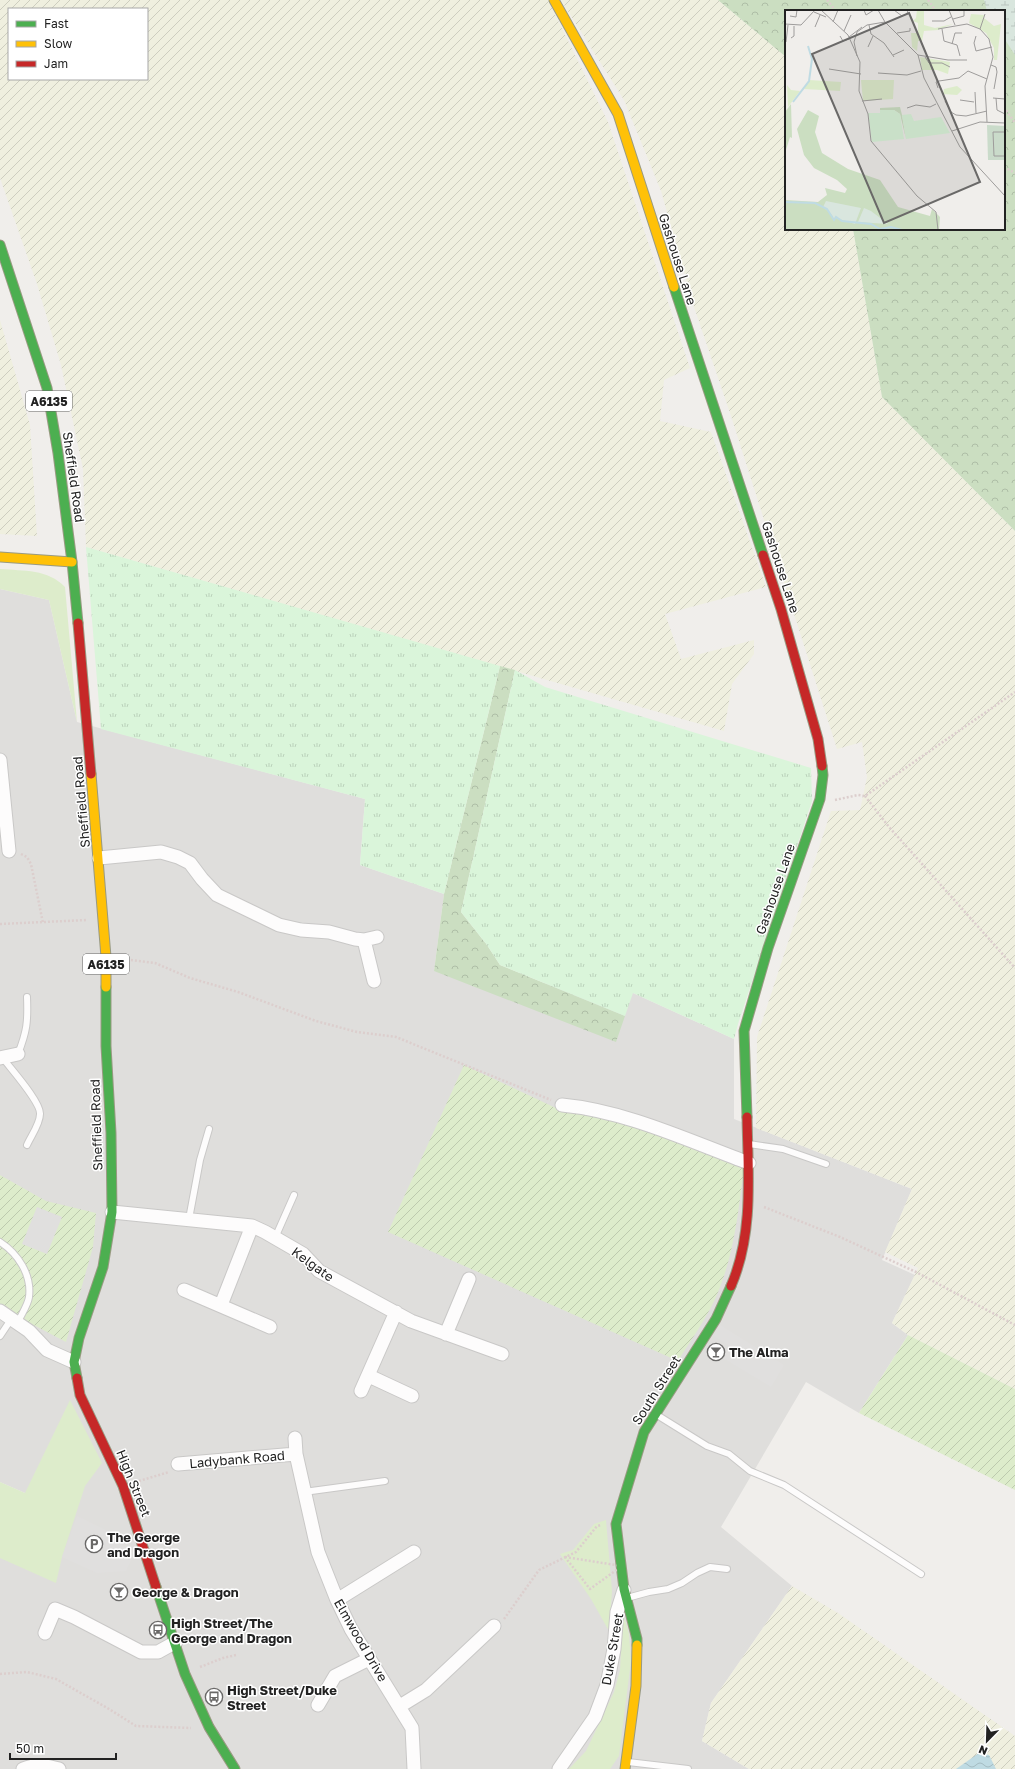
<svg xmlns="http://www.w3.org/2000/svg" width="1015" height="1769" viewBox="0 0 1015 1769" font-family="'Golos Text',sans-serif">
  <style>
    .residential { fill: #dfdedc }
    .farmland { fill: url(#farmland-furrows); fill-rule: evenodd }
    .grass { fill: #ddeccb }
    .forest { fill: url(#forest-crowns) }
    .wetland { fill: url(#wetland-marsh) }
    .park { fill: url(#park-tufts) }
    .garden { fill: url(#garden-furrows) }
    .parking { fill: #e0dfde }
    .water { fill: url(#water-waves) }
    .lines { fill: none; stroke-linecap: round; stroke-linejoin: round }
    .lane-casing { stroke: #c9c8c7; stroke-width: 8 }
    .street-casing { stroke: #c9c8c7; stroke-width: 15 }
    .fast-casing { stroke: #999a82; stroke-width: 11 }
    .slow-casing { stroke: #999a82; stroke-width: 11 }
    .jam-casing { stroke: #999a82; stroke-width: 11 }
    .path { stroke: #dccecd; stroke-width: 2.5; stroke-dasharray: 2 2; stroke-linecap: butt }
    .lane { stroke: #fdfcfc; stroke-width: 6 }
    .street { stroke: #fdfcfc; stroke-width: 13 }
    .fast { stroke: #4caf50; stroke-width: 9 }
    .slow { stroke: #ffc107; stroke-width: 9 }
    .jam { stroke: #c62828; stroke-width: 9 }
    .labels { text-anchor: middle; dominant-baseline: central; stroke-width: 3; stroke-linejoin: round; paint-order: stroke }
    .shield { fill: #fff; stroke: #646464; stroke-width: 1 }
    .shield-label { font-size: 12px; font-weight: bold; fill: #222 }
    .street-label { font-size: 13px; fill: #222; stroke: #fff }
    .poi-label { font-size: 13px; font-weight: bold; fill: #222; stroke: #fff; text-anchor: start }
    .inset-river { fill: none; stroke: #bfdbe3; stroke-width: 2 }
    .inset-road { fill: none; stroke: #9e9c9b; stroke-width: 1 }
    .view { fill: #6a6968; fill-opacity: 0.15; stroke: #6a6968; stroke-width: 2 }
    .inset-edge { fill: none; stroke: #222; stroke-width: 2 }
  </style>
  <defs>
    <pattern id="farmland-furrows" width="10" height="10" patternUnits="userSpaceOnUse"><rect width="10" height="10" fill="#efefdf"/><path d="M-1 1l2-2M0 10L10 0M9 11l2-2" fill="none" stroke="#cdcdbf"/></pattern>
    <pattern id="forest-crowns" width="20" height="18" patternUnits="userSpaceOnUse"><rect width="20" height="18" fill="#cbdec1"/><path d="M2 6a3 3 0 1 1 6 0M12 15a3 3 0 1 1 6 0" fill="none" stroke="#aebea6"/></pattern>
    <pattern id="wetland-marsh" width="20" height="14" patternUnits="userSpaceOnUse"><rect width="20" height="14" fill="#d9e6de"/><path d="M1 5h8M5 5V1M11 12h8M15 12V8" fill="none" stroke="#bac5be"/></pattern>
    <pattern id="park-tufts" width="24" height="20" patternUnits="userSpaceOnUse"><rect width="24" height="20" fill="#daf5da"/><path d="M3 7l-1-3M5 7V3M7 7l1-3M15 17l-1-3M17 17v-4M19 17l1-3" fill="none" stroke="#bbd2bb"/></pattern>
    <pattern id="garden-furrows" width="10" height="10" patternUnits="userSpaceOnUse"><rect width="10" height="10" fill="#ddeccb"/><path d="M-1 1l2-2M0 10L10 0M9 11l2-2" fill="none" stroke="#bdcaae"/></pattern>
    <pattern id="water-waves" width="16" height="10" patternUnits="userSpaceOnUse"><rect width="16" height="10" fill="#bfdbe3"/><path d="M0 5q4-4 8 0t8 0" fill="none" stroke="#a4bcc2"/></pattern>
  </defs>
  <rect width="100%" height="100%" fill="#f0eeeb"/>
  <path class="residential" d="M0,589L49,600L77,722L365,799L360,865L444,894L434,971L633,993L734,1039V1119L912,1189L882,1260L915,1275L892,1323L908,1335L859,1413L806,1382L721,1527L792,1586L711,1703L702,1741L749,1769H0V1546L25,1493L0,1482Z"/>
  <path class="farmland" d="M0,0H548L608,122L690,368L664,380L660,421L711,432L766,587L665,614L681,659L754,640V654L732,684L724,731L86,547L83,469L61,365L37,284L0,178ZM9,9H147V79H9Z
    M561,0H718L786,57V229H853L882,397L1015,531V1389L908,1335L892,1323L918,1268L885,1252L912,1189L756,1128L757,1037L831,811L860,810L867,777L862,742L837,749L731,416L694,307L661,191L624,100Z
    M0,320L30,425L37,536L0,534Z
    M792,1586L838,1613L1015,1736V1769H749L702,1741L711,1703Z"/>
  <path class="grass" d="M0,569C24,571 48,569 65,587L77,722L49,600L0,589Z
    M70,1400L102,1463L85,1486L62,1557L56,1583L0,1558V1482L25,1493Z
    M606,1520L612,1591L609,1631L591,1599L560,1554L573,1550L594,1524Z
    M623,1613L629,1634L631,1661L619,1756L610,1769H569L586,1751L614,1692L620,1670Z"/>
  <path class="forest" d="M718,0H1015V531L882,397L853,229H1004V11H786V57Z
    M500,666L515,670L461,912L487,945L500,965L625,1016L616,1042L434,971L444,894Z"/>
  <path class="wetland" d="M984,0H1015V55L1004,38V11H987Z"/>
  <path class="park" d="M86,547L500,666L444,894L360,865L365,799L101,729Z
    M515,670L545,687L811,768L812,801L738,1024L734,1039L633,993L625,1016L500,965L487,945L461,912Z"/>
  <path class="garden" d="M464,1065L558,1109L587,1114L640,1128L740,1164L744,1169C738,1213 734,1256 716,1297C706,1319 691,1340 678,1361L388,1232Z
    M0,1175L46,1201L96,1213L93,1247L66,1342L26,1321L0,1305Z
    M908,1335L1015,1389V1490L859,1413Z"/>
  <path class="parking" d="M37,1207L62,1217L47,1254L22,1244Z
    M720,1325L784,1365L771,1387L723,1358L730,1346L714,1336Z
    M77,1516L108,1531L133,1556L126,1571L97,1573L62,1557Z"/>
  <path class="water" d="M979,1753L989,1755L996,1769H956Z"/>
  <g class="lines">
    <defs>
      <path id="lane" d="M18,1054C27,1031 28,1022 27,997
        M2,1057C10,1068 41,1102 40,1114C40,1124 31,1136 27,1145
        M749,1144L783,1149L826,1164
        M189,1219L200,1160L209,1129
        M275,1238L294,1195
        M0,1242C17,1253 32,1274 29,1297C28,1305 21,1315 18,1322
        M0,1336L12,1318
        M657,1415L707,1446L729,1454L750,1471L784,1485L921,1574
        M304,1492L385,1481
        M627,1598L649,1592L668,1589L682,1583L697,1573L710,1567L727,1569
        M628,1762L688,1769"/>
      <path id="street" d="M0,760L9,851
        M99,858L161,852L178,857L190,863L202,879L217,895L279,925L301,930L329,932L355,939L364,940L377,937
        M364,940L374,981
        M0,1058L18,1054
        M562,1105C626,1111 689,1141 749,1163
        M112,1212L252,1226L265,1232L303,1254L319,1271L411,1321L502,1354
        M184,1290L270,1327
        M221,1305L252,1226
        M0,1311L29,1331L47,1350L74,1362
        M446,1334L469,1279
        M369,1376L412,1396
        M361,1391L396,1312
        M295,1438L296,1454L318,1552L337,1600L351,1629L412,1728L414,1769
        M178,1464L296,1454
        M337,1600L414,1552
        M45,1633L55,1609L74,1617L141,1652H158L176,1642
        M318,1705L335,1676L369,1659
        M400,1706L426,1690L494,1626
        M23,1769C36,1764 46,1765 59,1769
        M559,1769L595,1717L607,1685L614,1649L617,1612L624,1590"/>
      <path id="fast" d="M0,245L47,388L58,453L72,562L78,623
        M674,287L763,555
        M747,1117L744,1031L768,948L820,799L823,775L822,766
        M77,1378L74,1362L79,1338L103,1267L112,1212L111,1133L106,1046V987
        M156,1587L185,1674L209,1727L235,1769
        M637,1645V1639L624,1589L616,1524L644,1432L716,1319L731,1286"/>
      <path id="slow" d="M554,0L618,114L674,287
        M0,557L72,562
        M91,774L106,957V987
        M625,1769L636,1686L637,1645"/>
      <path id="jam" d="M763,555L781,609L818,739L822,766
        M78,623L91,774
        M731,1286C754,1233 748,1173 747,1117
        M77,1378L80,1395L123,1486L156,1587"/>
    </defs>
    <use href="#lane" class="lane-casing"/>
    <use href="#street" class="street-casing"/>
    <use href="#fast" class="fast-casing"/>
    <use href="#slow" class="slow-casing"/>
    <use href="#jam" class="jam-casing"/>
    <path class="path" d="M827,0L836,11
      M928,0L936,11
      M1004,107L1015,123
      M1004,167L1015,173
      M865,796L889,827L1015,968
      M835,800L858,795L865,796L1015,692
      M21,854L27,857L31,864L43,923
      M0,924L87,920
      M123,959L155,963L190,978L238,992L316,1021L357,1032L396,1037L551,1100
      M764,1207L840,1237L916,1272L1015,1325
      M139,1481L169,1472
      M565,1557L622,1566L590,1589Z
      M504,1619L539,1570L576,1552L597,1526L601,1525
      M200,1667L223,1658L236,1655
      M0,1674L27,1672L56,1679L109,1709L136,1726L191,1728"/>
    <use href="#lane" class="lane"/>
    <use href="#street" class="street"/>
    <use href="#fast" class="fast"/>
    <use href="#slow" class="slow"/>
    <use href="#jam" class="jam"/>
  </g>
  <defs>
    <symbol id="bar-ring" viewBox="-11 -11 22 22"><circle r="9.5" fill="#fff" stroke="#6a6968" stroke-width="1.5"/><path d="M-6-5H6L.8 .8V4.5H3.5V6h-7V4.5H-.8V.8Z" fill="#6a6968"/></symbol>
    <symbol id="parking-ring" viewBox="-11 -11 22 22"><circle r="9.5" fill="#fff" stroke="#6a6968" stroke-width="1.5"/><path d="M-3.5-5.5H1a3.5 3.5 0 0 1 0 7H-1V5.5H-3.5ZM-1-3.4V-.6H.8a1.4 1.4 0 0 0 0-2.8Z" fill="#6a6968"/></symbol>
    <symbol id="bus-ring" viewBox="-11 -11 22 22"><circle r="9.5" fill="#fff" stroke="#6a6968" stroke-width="1.5"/><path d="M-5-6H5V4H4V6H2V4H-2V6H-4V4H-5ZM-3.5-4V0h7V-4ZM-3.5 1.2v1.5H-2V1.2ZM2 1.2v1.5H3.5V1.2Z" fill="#6a6968"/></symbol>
  </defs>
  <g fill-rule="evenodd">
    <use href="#bar-ring" x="706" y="1342" width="20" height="20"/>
    <use href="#parking-ring" x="84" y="1534" width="20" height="20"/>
    <use href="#bar-ring" x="109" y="1582" width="20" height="20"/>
    <use href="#bus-ring" x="148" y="1620" width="20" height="20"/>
    <use href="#bus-ring" x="204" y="1687" width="20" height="20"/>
  </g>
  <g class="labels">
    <g class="shield">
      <rect x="26" y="391" width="46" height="20" rx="3"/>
      <rect x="83" y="954" width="46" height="20" rx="3"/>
    </g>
    <g class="shield-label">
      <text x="49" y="401">A6135</text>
      <text x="106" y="964">A6135</text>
    </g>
    <g class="street-label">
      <text transform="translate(678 259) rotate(72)">Gashouse Lane</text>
      <text transform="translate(74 477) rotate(82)">Sheffield Road</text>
      <text transform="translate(781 567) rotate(72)">Gashouse Lane</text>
      <text transform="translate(81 802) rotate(-95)">Sheffield Road</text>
      <text transform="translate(775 889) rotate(-71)">Gashouse Lane</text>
      <text transform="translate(96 1125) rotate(-92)">Sheffield Road</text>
      <text transform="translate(313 1264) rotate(36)">Kelgate</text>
      <text transform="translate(656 1390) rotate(-58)">South Street</text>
      <text transform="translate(237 1459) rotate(-5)">Ladybank Road</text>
      <text transform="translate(134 1483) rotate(68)">High Street</text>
      <text transform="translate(361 1640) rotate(60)">Elmwood Drive</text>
      <text transform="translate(612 1649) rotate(-80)">Duke Street</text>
    </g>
    <g class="poi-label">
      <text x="729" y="1352">The Alma</text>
      <text x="107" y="1537">The George<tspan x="107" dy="15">and Dragon</tspan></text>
      <text x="132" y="1592">George &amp; Dragon</text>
      <text x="171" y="1623">High Street/The<tspan x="171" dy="15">George and Dragon</tspan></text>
      <text x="227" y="1690">High Street/Duke<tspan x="227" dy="15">Street</tspan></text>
    </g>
  </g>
  <g transform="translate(785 10)">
    <rect width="220" height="220" fill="#f0eeeb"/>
    <path d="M132,0H139V15L150,18L168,14L153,20L139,21L137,31H133L132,41L127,37L126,23H133V13L128,11L131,8ZM186,4L199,5V8L209,16L216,14L212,50H209V38L201,23L184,13ZM2,75L6,80L15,81L3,97ZM172,76L177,80L172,85L158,84L159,79Z" fill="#ddeccb"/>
    <path d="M6,94L7,128L5,127L0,143V102ZM115,97L117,105L121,129L115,104L109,100H95V98ZM23,100L34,106L30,122L37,143L63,159L95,170L113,197L145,206L147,199L155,207L154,220H0V190L33,192L42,185L40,178L60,183L62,179L52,170L29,158L19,145L12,119Z" fill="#cbdec1"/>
    <path d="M41,191L76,198L70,214L51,208L49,210L47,205L38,197ZM79,198L86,201L103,214L73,212Z" fill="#d9e6de"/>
    <path d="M202,115L220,116V150H203Z" fill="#cadbca"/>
    <path d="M95,100H109L115,104L119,129L87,132L83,103H95ZM126,104L129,111L156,107L165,123L121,129L117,105Z" fill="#daf5da"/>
    <path d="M135,47L165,52L163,64L152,60H137ZM24,70L56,72L55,81L19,79ZM76,70H109L108,89L78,91Z" fill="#ddeccb"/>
    <path class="inset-river" d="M8,92L24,71L27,49L23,36M0,192L30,193L42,199L49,210L51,207L57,211L86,214L95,219L106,217L117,220"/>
    <path class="inset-road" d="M36,0L63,25L75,52L74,81L83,104L86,131L132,186L151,202L153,220M79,0L81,5L89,0M93,0L100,12L133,45L139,68L175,137L220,186M109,0L117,6L122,4L123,0M164,0L170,15M29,2L41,7M5,6L11,7L12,0M168,9L179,6V0M147,11H159L166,7M48,12L53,0M0,14L16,15L30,0M84,15L86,24L99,33L109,47M30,17L35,5M153,19L182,14L195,19L204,29L208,47L200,76L202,112M157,19L159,31L172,35L175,46M195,19L200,4M59,21L66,5M112,23L125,21V18M55,26L58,31L64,29M191,26L189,33L191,41L207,37M64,27L77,17M6,28L9,26V16M1,32L3,15M167,34L170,23H177M83,37L88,26M108,45L119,40M133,45L163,50H182M72,46L69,32L72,22L82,15L100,12M140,47L144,53H157L165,57M206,55L211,57L212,62L209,79M44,59L76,64M93,63L122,65L136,61M153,78L151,72L154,71L174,68L183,61L202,69M190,82L191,103M208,88L220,89M211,88L212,100L220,104M175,90L189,92M77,91L97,89M160,91L166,102L171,105L181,106L202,101M122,98L131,95L145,97L151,94M167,121L195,112L220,113M220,122H208L209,146H220"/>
    <path class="view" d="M124,3L195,172L99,213L27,44Z"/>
    <rect width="220" height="220" class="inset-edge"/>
  </g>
  <rect x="8" y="8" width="140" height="72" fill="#ffffff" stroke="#a7a7a7"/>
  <rect x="16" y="21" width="20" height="6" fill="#4caf50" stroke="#a7a7a7"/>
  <text x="44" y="28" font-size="12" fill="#222222">Fast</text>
  <rect x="16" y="41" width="20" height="6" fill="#ffc107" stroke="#a7a7a7"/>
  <text x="44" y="48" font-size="12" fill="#222222">Slow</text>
  <rect x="16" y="61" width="20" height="6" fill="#c62828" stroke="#a7a7a7"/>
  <text x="44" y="68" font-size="12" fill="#222222">Jam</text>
  <g transform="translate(987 1741) rotate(203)" stroke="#ffffff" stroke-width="3" paint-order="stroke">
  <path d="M0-3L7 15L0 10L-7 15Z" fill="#222222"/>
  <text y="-6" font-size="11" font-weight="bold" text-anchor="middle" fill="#222222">N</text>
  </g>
  <path d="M10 1753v6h106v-6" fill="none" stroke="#222222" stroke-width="2"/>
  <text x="16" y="1753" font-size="12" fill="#222222" stroke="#ffffff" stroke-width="3" paint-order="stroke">50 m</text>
</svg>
